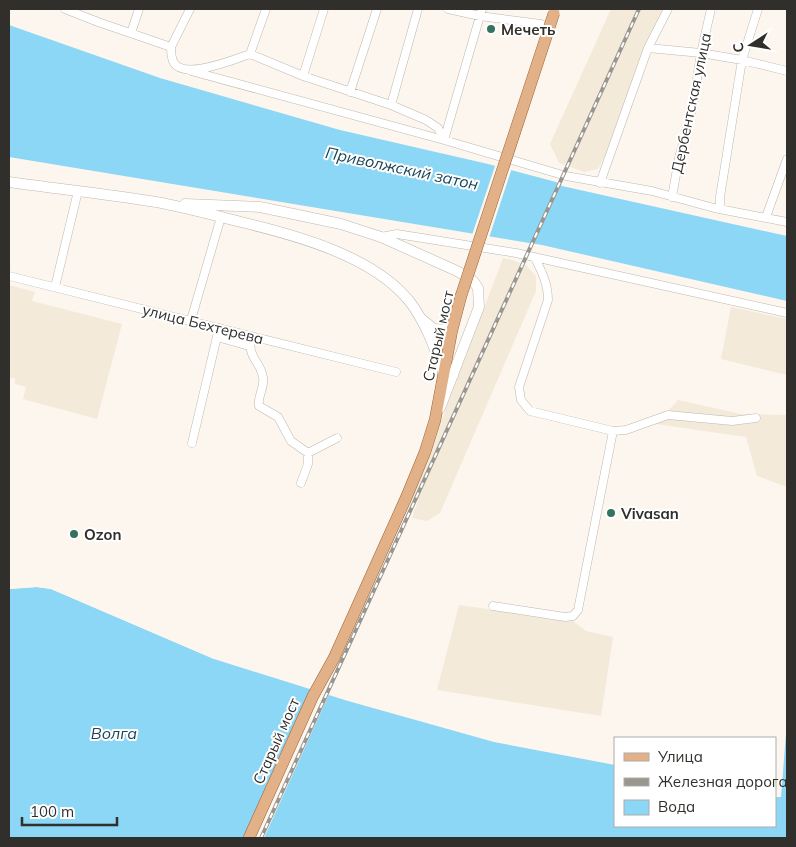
<svg xmlns="http://www.w3.org/2000/svg" width="796" height="847" viewBox="0 0 796 847" font-family="Mulish,sans-serif">
  <style>
    .built { fill: #f3eada }
    .water { fill: #8cd6f6 }
    .pier { fill: #fcf6ee }
    .lines { fill: none; stroke-linecap: round; stroke-linejoin: round }
    .minor-casing { stroke: #bdb8b0; stroke-width: 9 }
    .secondary-casing { stroke: #bdb8b0; stroke-width: 11 }
    .primary-casing { stroke: #996233; stroke-width: 12 }
    .minor { stroke: #fff; stroke-width: 8 }
    .secondary { stroke: #fff; stroke-width: 10 }
    .primary { stroke: #e3b188; stroke-width: 11 }
    .rail-casing { stroke: #99958f; stroke-width: 4 }
    .rail { stroke: #fff; stroke-width: 2; stroke-dasharray: 5.5; stroke-linecap: butt }
    .primary-bridge-casing { stroke: #996233; stroke-width: 12; stroke-linecap: butt }
    .primary-bridge { stroke: #e3b188; stroke-width: 11 }
    .poi-dot { fill: #347360; stroke: #fff; stroke-width: 2 }
    .labels { text-anchor: middle; dominant-baseline: central; stroke-width: 4; stroke-linejoin: round; paint-order: stroke }
    .poi-label { font-size: 15px; font-weight: bold; fill: #312f2b; stroke: #fff; text-anchor: start }
    .street-label { font-size: 15px; fill: #312f2b; stroke: #fff }
    .water-label { font-size: 16px; font-style: italic; fill: #1b4556; stroke: #fff }
  </style>
  <rect width="100%" height="100%" fill="#fcf6ee"/>
  <path class="built" d="M611,9H669L605,156L598,169L584,172L559,163L550,144Z
    M503,258L512,260L526,265L536,276V291L440,513L427,521L412,518L418,501L412,498Z
    M9,285L35,292L32,301L122,324L97,419L23,399L26,387L15,384V379L9,377Z
    M731,307L787,319V375L721,359Z
    M678,400L741,414L787,415V487L757,476L746,437L656,424Z
    M459,605L573,621L586,631L613,637L601,716L437,690Z"/>
  <path class="water" d="M9,25L160,78L340,130L488,164L556,182L562,186L787,236V301L542,245L9,157Z
    M37,587L51,589L214,659L348,701L494,742L615,765V826H775V797H781L787,721V838H9V589Z"/>
  <path class="pier" d="M496,163L512,168L489,238L472,235Z
    M37,584L52,587L215,657L214,659L51,589L37,587L9,589V587Z
    M312,687L330,692L264,838H243Z"/>
  <g class="lines">
    <defs>
      <path id="minor" d="M65,9L98,22L171,47C171,52 171,58 174,63C185,80 235,59 250,54L303,76L391,105L426,120L438,128L444,140L566,176L652,191L714,208L787,222
        M448,9L480,16L541,24
        M131,33L139,9
        M171,47L190,9
        M648,48L701,53L742,60L787,71
        M250,54L266,9
        M191,71L444,140L482,9
        M303,76L324,9
        M350,92L377,9
        M391,105L418,9
        M600,183L648,48L668,9
        M672,197L679,158L693,106L701,53L711,9
        M720,209V197L742,60L758,9
        M766,217L787,159
        M381,237L397,234L516,253L787,313
        M535,258C542,272 548,284 548,300L519,387L521,400L530,411L613,431L626,430L668,415L732,421L756,418
        M9,276L396,372
        M55,287L78,191
        M191,320L221,217
        M251,336C247,360 261,360 263,378C265,388 257,396 259,406L278,417L291,441L308,453V464L301,483
        M217,337L249,346
        M192,443L219,328
        M308,453L337,438
        M493,606L565,617L573,616L578,610L613,431"/>
      <path id="secondary" d="M9,182C58,189 107,194 156,202C184,207 213,215 241,222C295,235 374,256 410,302C426,323 435,349 444,374L453,376
        M185,204L260,207L341,224L381,237L457,271L473,281L478,288L479,307L440,408
        M423,320L434,329L452,330"/>
      <path id="primary" d="M249,838L313,696L334,658L406,498L425,452L435,420L452,330L461,296"/>
    </defs>
    <use href="#minor" class="minor-casing"/>
    <use href="#secondary" class="secondary-casing"/>
    <use href="#primary" class="primary-casing"/>
    <use href="#minor" class="minor"/>
    <use href="#secondary" class="secondary"/>
    <use href="#primary" class="primary"/>
    <defs>
      <path id="rail" d="M261,838L639,9"/>
    </defs>
    <use href="#rail" class="rail-casing"/>
    <use href="#rail" class="rail"/>
    <defs>
      <path id="primary-bridge" d="M461,296L554,13"/>
    </defs>
    <use href="#primary-bridge" class="primary-bridge-casing"/>
    <use href="#primary-bridge" class="primary-bridge"/>
  </g>
  <g class="poi-dot">
    <circle cx="491" cy="29" r="5"/>
    <circle cx="611" cy="513" r="5"/>
    <circle cx="74" cy="534" r="5"/>
  </g>
  <g class="labels">
    <g class="poi-label">
      <text x="501" y="29">Мечеть</text>
      <text x="621" y="513">Vivasan</text>
      <text x="84" y="534">Ozon</text>
    </g>
    <g class="street-label">
      <text transform="translate(691 103) rotate(-78)">Дербентская улица</text>
      <text transform="translate(203 324) rotate(14)">улица Бехтерева</text>
      <text transform="translate(438 336) rotate(-77)">Старый мост</text>
      <text transform="translate(276 741) rotate(-66)">Старый мост</text>
    </g>
    <g class="water-label">
      <text transform="translate(402 168) rotate(12)">Приволжский затон</text>
      <text x="114" y="733">Волга</text>
    </g>
  </g>
  <rect width="796" height="847" fill="none" stroke="#312f2b" stroke-width="20"/>
  <rect x="614" y="737" width="162" height="90" fill="#ffffff" stroke="#adacaa"/>
  <rect x="624" y="753" width="25" height="8" fill="#e3b188" stroke="#adacaa"/>
  <text x="658" y="762" font-size="15" fill="#312f2b">Улица</text>
  <rect x="624" y="778" width="25" height="8" fill="#99958f" stroke="#adacaa"/>
  <text x="658" y="787" font-size="15" fill="#312f2b">Железная дорога</text>
  <rect x="624" y="800" width="25" height="15" fill="#8cd6f6" stroke="#adacaa"/>
  <text x="658" y="812" font-size="15" fill="#312f2b">Вода</text>
  <g transform="translate(751 45) rotate(258)" stroke="#ffffff" stroke-width="4" paint-order="stroke">
  <path d="M0-4L9 19L0 12L-9 19Z" fill="#312f2b"/>
  <text y="-8" font-size="14" font-weight="bold" text-anchor="middle" fill="#312f2b">С</text>
  </g>
  <path d="M22 817v8h95v-8" fill="none" stroke="#312f2b" stroke-width="2.5"/>
  <text x="30" y="817" font-size="15" fill="#312f2b" stroke="#ffffff" stroke-width="4" paint-order="stroke">100 m</text>
</svg>
